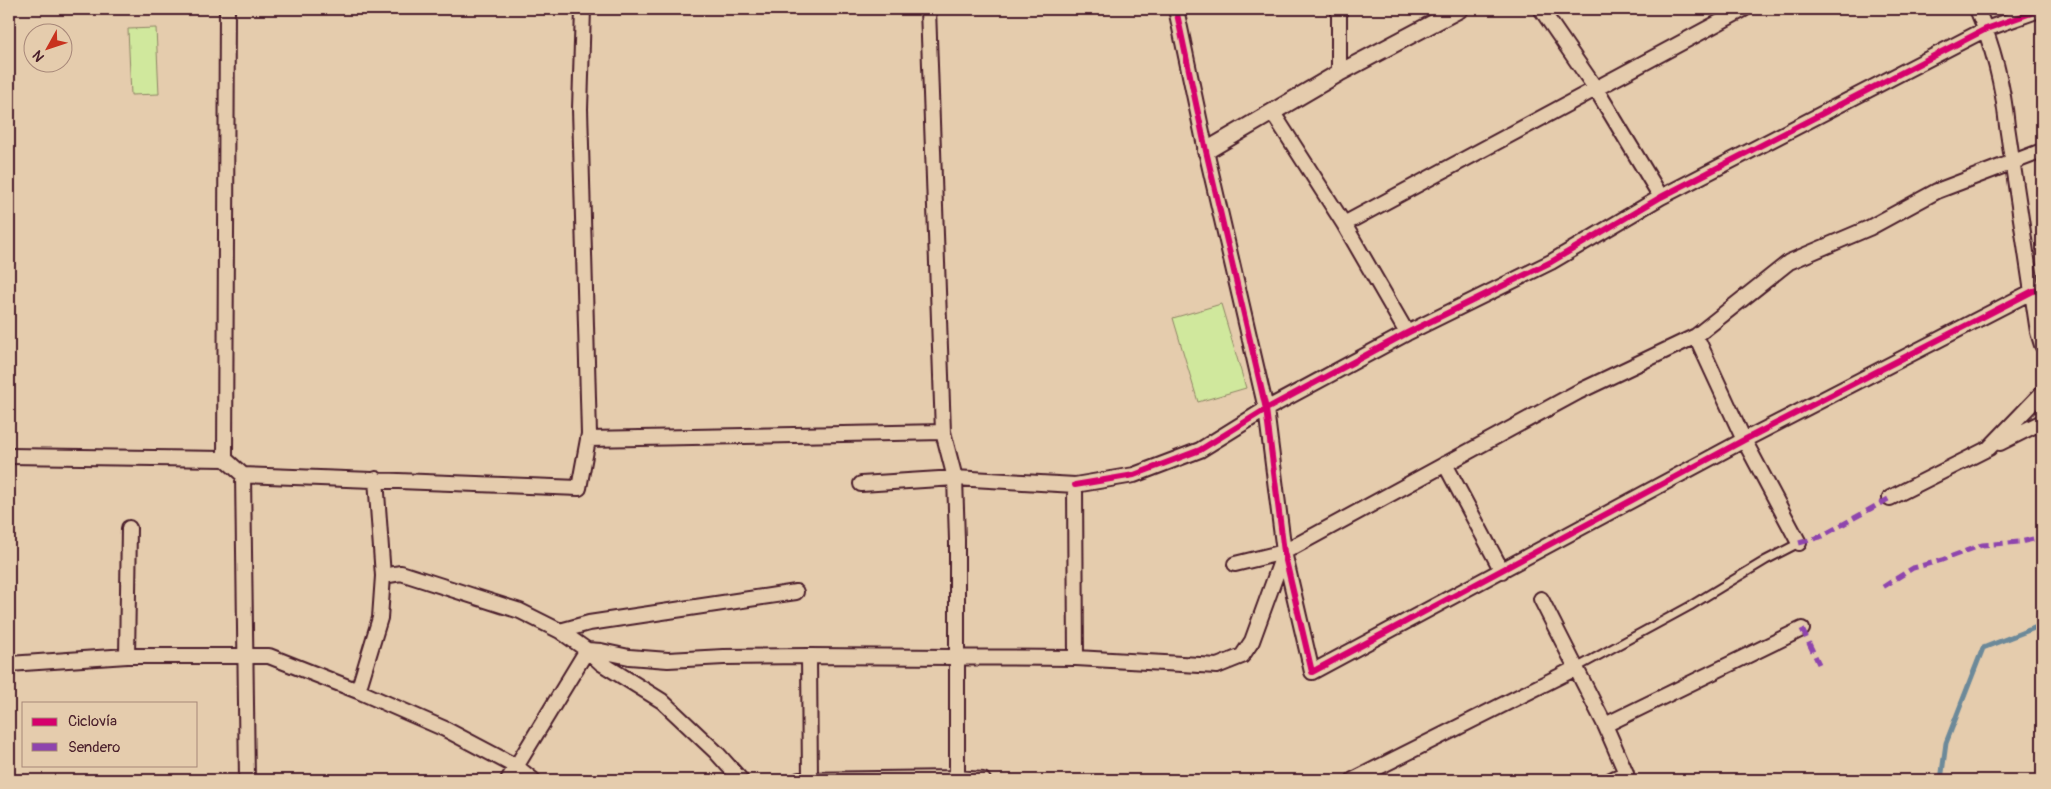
<svg xmlns="http://www.w3.org/2000/svg" width="2051" height="789" viewBox="0 0 2051 789" font-family="Pangolin,sans-serif">
  <style>
    .green { fill: #d0e89d; stroke: #8d8464 }
    .lines { fill: none; stroke-linecap: round; stroke-linejoin: round }
    .stream { stroke: #6c8999; stroke-width: 5 }
    .service-casing { stroke: #4a1f2b; stroke-width: 11 }
    .minor-casing { stroke: #4a1f2b; stroke-width: 18 }
    .tertiary-casing { stroke: #4a1f2b; stroke-width: 20 }
    .service { stroke: #e5ccad; stroke-width: 7 }
    .minor { stroke: #e5ccad; stroke-width: 14 }
    .tertiary { stroke: #e5ccad; stroke-width: 16 }
    .quiet { stroke: #8e44ad; stroke-width: 5; stroke-dasharray: 10 5; stroke-linecap: butt }
    .cycleway-casing { stroke: #e5ccad; stroke-width: 9 }
    .cycleway { stroke: #d6006c; stroke-width: 6 }
  </style>
  <rect width="100%" height="100%" fill="#e5ccad"/>
  <filter id="ink" filterUnits="userSpaceOnUse"><feTurbulence type="fractalNoise" baseFrequency=".02" numOctaves="2"/><feDisplacementMap in="SourceGraphic" scale="10" xChannelSelector="R" yChannelSelector="G"/><feConvolveMatrix kernelMatrix="1 2 1 2 8 2 1 2 1" color-interpolation-filters="sRGB"/></filter>
  <g filter="url(#ink)">
    <path class="green" d="M156,28L159,94L131,95L128,29Z
      M1221,304L1246,388L1198,402L1173,318Z"/>
    <g class="lines">
      <path class="stream" d="M1941,780L1946,743L1983,648L2042,625"/>
      <defs>
        <path id="service" d="M1576,668L1690,606L1766,560L1799,543"/>
        <path id="minor" d="M928,9L943,432L955,478L957,540V780
          M1176,9L1206,151L1266,409L1284,552L1312,672L1744,440L2033,291L2042,289
          M1541,9L1596,89L1661,197
          M1977,9C1993,46 2003,85 2007,126L2038,332L2042,345
          M1339,73V9
          M1273,113L1344,224L1407,333
          M1344,224L1744,9
          M1696,336L1744,440L1799,543
          M588,439L943,432
          M2000,443L2042,422
          M9,456L225,459L243,475L579,488L589,434L580,109L583,9
          M225,459L227,9
          M1445,464L1502,571
          M243,475L247,780
          M861,484L955,478L1075,485L1076,658
          M1075,485L1134,475L1200,450L1266,409L1407,333L1551,262L1661,197L1986,29L2042,9
          M1890,498L1989,448L2042,393
          M1235,564L1284,552L1578,392L1696,336L1789,262L1869,228L1937,191L2042,151
          M383,576L401,573L520,611L560,631L587,650L601,663L662,701L716,752L741,780
          M1541,599L1605,725L1626,773L1611,780
          M560,631L589,623L796,592
          M127,656L129,528
          M809,656L810,780
          M9,664L127,656H269L358,691L445,729L517,767L533,780
          M358,691L380,618L383,576L376,479
          M1605,725L1802,629
          M508,780L587,650L601,651L629,657L668,660L724,657L809,656L1076,658L1217,666L1242,656L1252,641L1284,553
          M799,780L957,778L983,780
          M1353,780L1576,668"/>
        <path id="tertiary" d="M1206,151L1339,73L1460,9"/>
      </defs>
      <use href="#service" class="service-casing"/>
      <use href="#minor" class="minor-casing"/>
      <use href="#tertiary" class="tertiary-casing"/>
      <use href="#service" class="service"/>
      <use href="#minor" class="minor"/>
      <use href="#tertiary" class="tertiary"/>
      <path class="quiet" d="M1799,543L1820,537L1890,498
        M1883,587L1913,568L1942,560L1982,545L2020,542L2042,537
        M1802,629L1819,664"/>
      <defs>
        <path id="cycleway" d="M1176,9L1206,151L1266,409L1284,552L1312,672L1744,440L2033,291L2042,289
          M1075,485L1134,475L1200,450L1266,409L1407,333L1551,262L1661,197L1986,29L2042,9"/>
      </defs>
      <use href="#cycleway" class="cycleway-casing"/>
      <use href="#cycleway" class="cycleway"/>
    </g>
  </g>
  <rect width="2051" height="789" fill="none" stroke="#e5ccad" stroke-width="30"/>
  <rect x="15" y="15" width="2021" height="759" fill="none" stroke="#4a1f2b" stroke-width="2" filter="url(#ink)"/>
  <rect x="22" y="702" width="175" height="65" fill="#e5ccad" stroke="#a78779"/>
  <rect x="32" y="718" width="25" height="8" fill="#d6006c" stroke="#a78779"/>
  <text x="68" y="726" font-size="15" fill="#4a1f2b">Ciclovía</text>
  <rect x="32" y="743" width="25" height="8" fill="#8e44ad" stroke="#a78779"/>
  <text x="68" y="752" font-size="15" fill="#4a1f2b">Sendero</text>
  <g transform="translate(48 48) rotate(230)"><circle r="24" fill="#e5ccad" stroke="#a78779"/>
  <path d="M0-4L9 19L0 12L-9 19Z" fill="#c8321e"/>
  <text y="-8" font-size="14" font-weight="bold" text-anchor="middle" fill="#4a1f2b">N</text>
  </g>
</svg>
